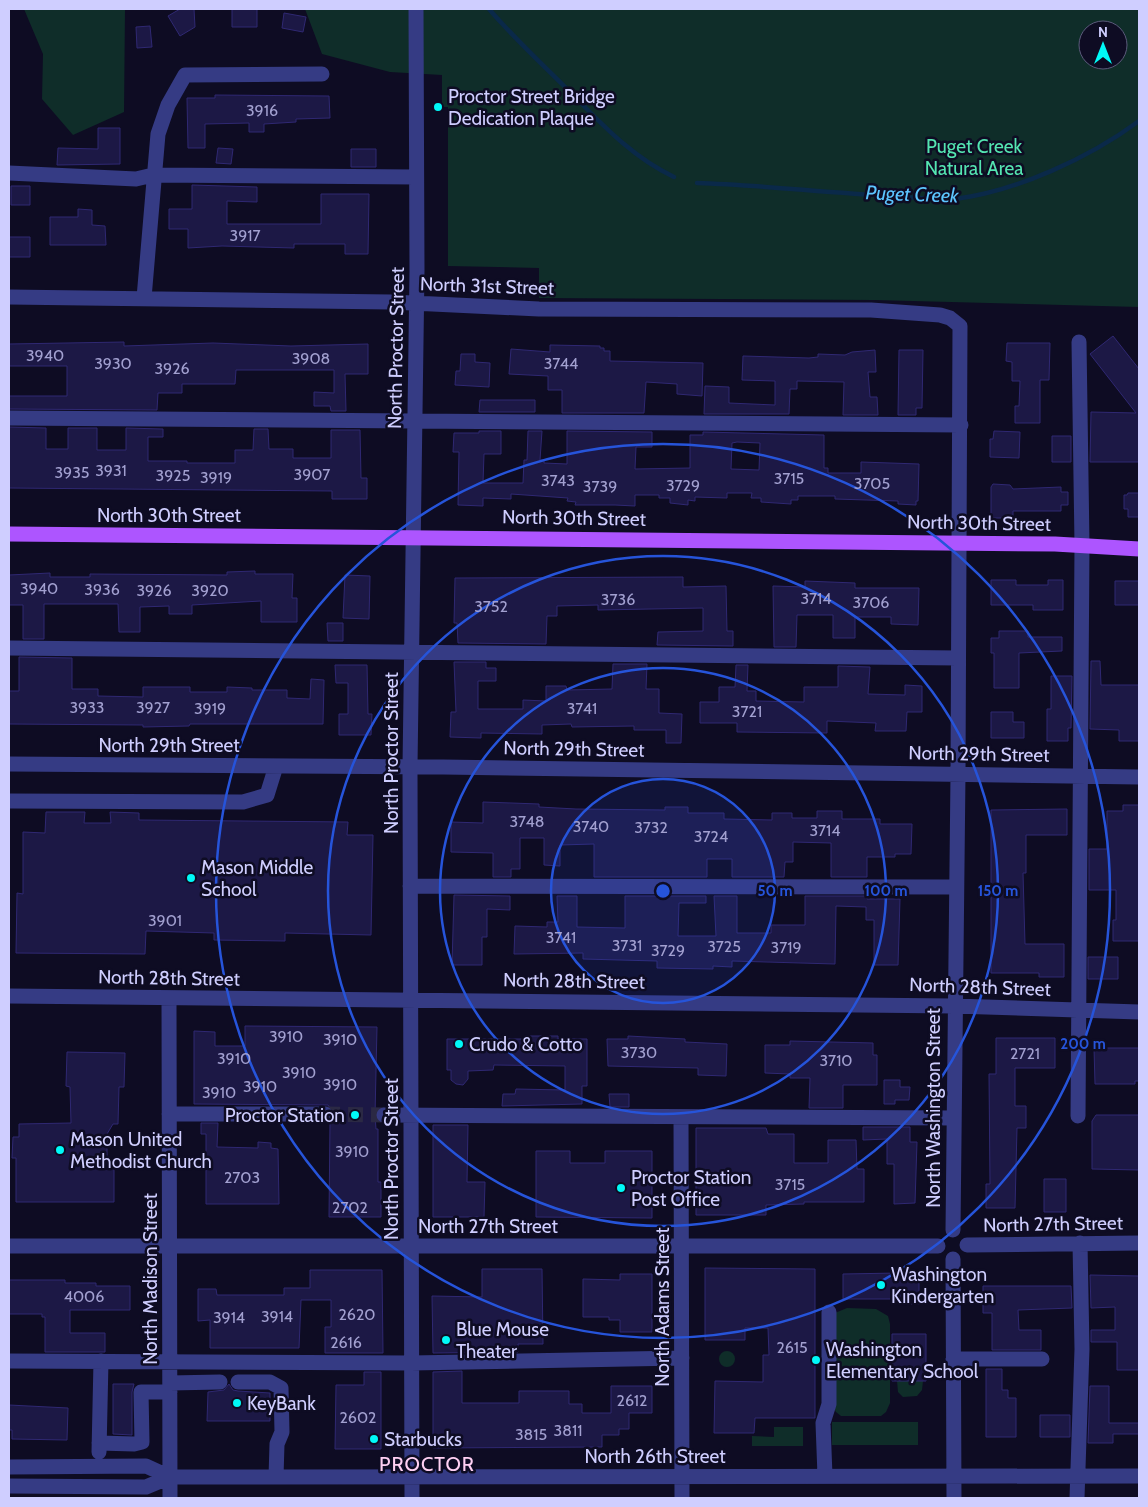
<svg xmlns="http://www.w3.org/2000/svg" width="1148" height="1507" viewBox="0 0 1148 1507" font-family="Cabin,sans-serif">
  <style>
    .green { fill: #0f2d29; fill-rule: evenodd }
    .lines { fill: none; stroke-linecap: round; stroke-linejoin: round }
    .stream { stroke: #0a2949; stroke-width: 4.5 }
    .building { fill: #1c1845; stroke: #2f2872; fill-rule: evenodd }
    .minor-tunnel { stroke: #2b2944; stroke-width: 15; stroke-dasharray: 15 8; stroke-linecap: butt }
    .minor { stroke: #353b84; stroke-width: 15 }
    .major { stroke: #ad55ff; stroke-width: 15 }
    .ring { fill: none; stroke: #2654da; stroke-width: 2.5 }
    .poi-dot { fill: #00f9f7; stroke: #0e0c23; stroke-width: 2 }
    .labels { text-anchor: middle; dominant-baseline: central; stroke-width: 5; stroke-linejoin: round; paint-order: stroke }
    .number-label { font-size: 16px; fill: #a2a0d0 }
    .poi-label { font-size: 19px; fill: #cfceff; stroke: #0e0c23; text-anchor: start }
    .park-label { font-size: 19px; fill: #54e5b1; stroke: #0e0c23 }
    .street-label { font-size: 19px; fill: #cfceff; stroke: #0e0c23 }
    .water-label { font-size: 20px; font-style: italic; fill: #5cc5ff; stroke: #0e0c23 }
    .neighbourhood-label { font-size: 20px; letter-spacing: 1px; fill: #ffd0f3; stroke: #0e0c23 }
    .centre { fill: #2654da; stroke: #0e0c23; stroke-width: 2.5 }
    .ring-label { font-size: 15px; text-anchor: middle; font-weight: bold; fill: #2654da; stroke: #0e0c23; stroke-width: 5; stroke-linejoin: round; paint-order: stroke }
  </style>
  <rect width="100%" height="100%" fill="#0e0c23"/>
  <path class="green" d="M24,9H125L124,112L73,135L42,99L43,54Z
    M305,9H1139V307L874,300L539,298V268L448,266V107H442V75L390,72L322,54ZM1088,30H1118V60H1088Z
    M847,1308L876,1309L888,1316L890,1324V1403L886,1412L881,1416H841L836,1412L832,1405L835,1313Z
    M719 1359a8 8 0 1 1 16 0a8 8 0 1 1-16 0Z
    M897,1381H923L922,1390L917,1396L903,1397L898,1392Z
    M832,1422H918V1445H832Z
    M774,1427H803V1446H752V1436L774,1437Z"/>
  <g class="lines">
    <path class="stream" d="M489,9C513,37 540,62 566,88C600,122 630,156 674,177
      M697,183C762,185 826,193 891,196C911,197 935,201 955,199C1017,191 1089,158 1139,121"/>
  </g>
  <path class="building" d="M180,9H194L195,27L180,36L168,16Z
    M232,9H257V27H232Z
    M284,13L306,17L303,32L282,28Z
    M150,26L152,47L137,48L136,27Z
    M215,95L329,96L330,118L296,119V122L264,124V132H249V123L205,124V148H188L187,98H215Z
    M98,128H120V164L57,165L58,148L98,149Z
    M218,148L233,149L231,164L216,163Z
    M351,149H376V167H351Z
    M192,185L257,187V202L227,201V224H321V194H369L368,254H345V244H294V248L222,246L188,248V229H169V209H192Z
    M11,186H30V205H11Z
    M78,209L92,210V225L105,226L106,245H50V217H78Z
    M9,237H30V257H9Z
    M1113,336L1139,369V462H1090L1091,412L1136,413L1090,354Z
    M124,342V346L213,343L291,346L368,344V374H345L346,411H331L330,406H314V392L334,393V370H236L235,384H182V393H158L157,410L9,409V396H67V366H9V344Z
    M1007,343H1050L1049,380H1040V423H1015V406H1019L1020,381H1012V362L1006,361Z
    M550,345L600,346V348H604V351H610V361L703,363L702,396L677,394V384L646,382L644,413H562V390H548V376L509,374L511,349L550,352Z
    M875,350L876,372H868L870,397H877L878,415H843L844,382L797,381V389H790L789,414H704L705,386L729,387V403L775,405V381L742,380L743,356L809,358L818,357V354L845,355L852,352Z
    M899,350H923L922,408H916V415H898Z
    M461,354H475V362L490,363L489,387L455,385L456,371H460Z
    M480,400H535V412H479Z
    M9,427L46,428V449H68V428H97V450H126V428L163,429V437H148V461H187V463H235V450H253L254,429H268L269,449H293V458H331V430H360L361,478H367V499H332V491L9,488Z
    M479,431H501V454H484L483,483H523L524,460H527L528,431H542L540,460H544V463L567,464V431L652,432V447H636L635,469L690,468V435H703V432L824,435V468H828V473H861V462L919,464L918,501H916V505L898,504V501L835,499V496H798V500H791V504L761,502V498H751L752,493H727V498L695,497V501L688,500V505L670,503V498H659V495H635V506L615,505H575L576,502L567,501L568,498L511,494V499L483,498V506L458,505L459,452H453L454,433H479ZM737,442L760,443L759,470L731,469L732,443Z
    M994,431L1020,432L1019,458L990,457V439H993Z
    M1052,436H1071V462H1052Z
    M993,484L1010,485L1013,489L1061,487V492H1068V505H1061V511H1013V518H991V487Z
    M1128,493H1139V517H1128V509H1124V495H1127Z
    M255,571V574H293L292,598H297V622H261V601L192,605V614H169V606L140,607V632H119L118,604H44V639H23V605H9V575L50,573V577H90V574L227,575V572Z
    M345,575L370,576L369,619L343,618Z
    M683,577V587L726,586L727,631H733V646L657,645L658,632L703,631V608L598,610V605L557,606V616H547L546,644L458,643L457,623H454L455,578Z
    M991,580H1016V585H1048V580H1063V610H1033V605H991Z
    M805,581L855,583V588H919L918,625L891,624V617H855V638H833V615H797L796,647H774L773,586L805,587Z
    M1115,581H1139V605H1115Z
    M327,623H343V641H328Z
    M999,631H1028V637H1062V651L1019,653V688H994V653H991V638H999Z
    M19,657L72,658V689H98V696L143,697V687H190V692H227V687L252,688V690H287V698L310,699L311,679L324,680L323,724H190L189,726L143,727V725L9,724V691H19Z
    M1091,661H1100L1101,685H1139V741H1119V730L1090,729Z
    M454,662H486V668H496V681H478V709H523V700L546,701V686H566L567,690L612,689L613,664H647L646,689H659V713L682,714L681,743H666V730H634V726L572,727L571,724L542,725V734L481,733V738L450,737L451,712H456Z
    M335,665H367L368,714H372L371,735H339V714H348V683H336Z
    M736,665H748L747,691H756V701L804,702V687H838V666L870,667L868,694L905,695V685L922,686V712H907L906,731H875L876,723L827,721V733L737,732V723H700V702H719V687H735Z
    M1051,676H1072L1071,728H1068V741H1047V709H1051Z
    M991,712H1013V722H1024V738H991Z
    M483,802L539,804V807L576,809L665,810V807H688V813H724V819L772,820V813H792V818H817V811H842V819H880V824H912L911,854H895V857H867V877H831V843L793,842V862H785L784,877H732V859H707V877H594V844L560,845V866L544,865V838H520V869H511V877H493V853L451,852V822L483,823Z
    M1123,805H1139V941H1113V920H1116V890H1089V849H1107V811H1123Z
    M1067,809V835H1026V873H1023L1025,944H1064V977H1039V973H991V810Z
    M46,812H85L84,823H111L110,812L139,813V820L348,822L347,835H373L371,935L285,933V941L214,940V933L146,931L145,954L16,953L17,893L23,894V832L45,833Z
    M454,895L510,896V910L487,909V937H482V965H452Z
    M557,896H577V927L625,928V896H706V903H679L678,936H716L714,896H737V933H771V925H805V896H867V899H900L898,965H874V920H866V907L836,906L835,964L732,961V967L713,966V969L657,968V961L583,959V953L514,954L515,926L547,927V922H558Z
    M1088,957H1118V979H1088Z
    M245,1026L377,1027L375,1115L376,1129H378V1182H381V1217H329L330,1122L334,1114L328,1105L194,1104V1031L215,1032V1046H245Z
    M530,1036H558V1039H587V1086H582V1104L502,1106L503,1094H515L516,1089L565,1090V1066L494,1065L493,1070L468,1071V1079L463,1085L456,1084L451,1080V1070H447V1039H530Z
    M628,1036L685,1039V1042L727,1044L726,1076L698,1075V1068L608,1066L607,1039H628Z
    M996,1038H1055V1068H1015V1106H1026V1128H1017L1015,1208H986V1184H990L989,1074H996Z
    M790,1041L873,1043V1055H877V1085H843V1108H809L810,1078H790V1074L765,1073V1045H790Z
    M1094,1048H1139V1081H1135V1084H1095Z
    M67,1052L125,1053L124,1087H119L118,1124H113L107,1134V1166H114V1202H16V1158H12L13,1137H19V1124L71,1123L70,1087L66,1086Z
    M884,1080H900V1087H910L909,1100H895V1104H884Z
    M609,1094H629V1107H610Z
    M1096,1115H1139V1170L1092,1169V1121Z
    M201,1123H218L217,1147L258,1148V1142L271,1143V1148L278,1149L279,1204H206V1134H201Z
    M433,1125H468L467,1182H485L484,1217H433Z
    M863,1127H910V1142H917L915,1203L894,1204V1164H887V1139L863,1140Z
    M696,1128H766L768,1134H794V1163H828V1140H856L857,1169H864V1202H804V1204L766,1205V1215H696Z
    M536,1151H570V1163H605V1151H652V1218L536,1217Z
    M1044,1179H1066V1212H1044Z
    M705,1268L815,1269V1418H755L754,1433H714L715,1381L763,1382V1355H769L768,1328H745V1340H705Z
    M482,1269H542L543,1344H518V1352L433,1353L432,1296L482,1297Z
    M310,1270H382L383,1353H325V1327H331V1300H301L299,1348H210V1320L198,1321V1289H216L217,1295H284V1288H310Z
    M898,1273V1279H919V1304H898V1299H843V1274Z
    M620,1274H652V1332H620V1320H609V1317H583V1279L620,1280Z
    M1090,1275L1139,1276V1370H1117V1342H1091V1330H1115V1307L1091,1308Z
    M9,1280H65V1283H96V1286H130V1310H70V1333H105V1352H45V1317H42V1314H9Z
    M983,1286H1071L1072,1308L1018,1310L1019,1330H1041V1350H992V1313H983Z
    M892,1334H926V1381H892Z
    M986,1369H1002V1390H1008V1398H1016V1437H986Z
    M462,1371V1403H519V1391H569V1404H582V1413H611V1386H652V1413H629V1429H619V1435H602V1447L433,1448V1372Z
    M364,1372H381V1449H335L336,1385H364Z
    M113,1384H134L132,1392V1435L113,1434Z
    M229,1384L233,1390L238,1391L270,1393V1421H207L208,1392L224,1390Z
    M1090,1386H1109V1423H1139V1434H1113V1443H1088Z
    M9,1405L68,1408L67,1440L12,1439V1430H9Z
    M1040,1415H1070V1437H1040Z"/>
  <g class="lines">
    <path class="minor-tunnel" d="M325,1114L384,1115"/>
    <path class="minor" d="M9,173L136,179L153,175L416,177
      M9,297L391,302L539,309L871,310L940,315L950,318L960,326L958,774L953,1230
      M144,298L158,134L168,105L185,75L322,74
      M9,418L961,425
      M9,648L958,658
      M9,764L443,767L1139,777
      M9,801L243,802L267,795L276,766
      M410,886L956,887
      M9,996L954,1006L1139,1012
      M169,999L170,1498
      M169,1114H325
      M384,1115L953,1118
      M1078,1116L1082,545L1079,342
      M681,1117L682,1498
      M967,1245L1139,1243
      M9,1246H938
      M953,1259L954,1498
      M953,1359H1042
      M9,1361L411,1363L682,1358
      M238,1382H270L281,1388L282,1432L277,1444L276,1477
      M170,1383L220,1382
      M99,1443L134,1444L142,1442L141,1392H170
      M99,1452L101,1361
      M9,1467L146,1466L170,1477
      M825,1476L823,1423L829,1404V1312
      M9,1486L146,1487L170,1477L1139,1476
      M412,1498L410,767L417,271L416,9
      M1077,1498L1082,1349L1080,1243"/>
    <path class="major" d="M9,534L1055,544L1139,549"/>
  </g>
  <circle cx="663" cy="891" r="112" fill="#2654da" fill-opacity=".12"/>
  <g class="ring">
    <circle cx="663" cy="891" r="112"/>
    <circle cx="663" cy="891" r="223"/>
    <circle cx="663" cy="891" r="335"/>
    <circle cx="663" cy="891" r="447"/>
  </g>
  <g class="poi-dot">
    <circle cx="438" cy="107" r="5"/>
    <circle cx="191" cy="878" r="5"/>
    <circle cx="459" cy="1044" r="5"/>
    <circle cx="355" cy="1115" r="5"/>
    <circle cx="60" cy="1150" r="5"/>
    <circle cx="621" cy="1188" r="5"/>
    <circle cx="881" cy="1285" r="5"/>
    <circle cx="446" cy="1340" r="5"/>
    <circle cx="816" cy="1360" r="5"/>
    <circle cx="237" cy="1403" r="5"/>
    <circle cx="374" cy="1439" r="5"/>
  </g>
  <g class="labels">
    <g class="number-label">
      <text x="262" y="110">3916</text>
      <text x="245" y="235">3917</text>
      <text x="45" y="355">3940</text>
      <text x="311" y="358">3908</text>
      <text x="113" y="363">3930</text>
      <text x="561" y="363">3744</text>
      <text x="172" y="368">3926</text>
      <text x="111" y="470">3931</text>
      <text x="72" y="472">3935</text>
      <text x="312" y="474">3907</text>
      <text x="173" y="475">3925</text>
      <text x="216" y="477">3919</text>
      <text x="789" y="478">3715</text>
      <text x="558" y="480">3743</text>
      <text x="872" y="483">3705</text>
      <text x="683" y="485">3729</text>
      <text x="600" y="486">3739</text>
      <text x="39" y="588">3940</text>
      <text x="102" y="589">3936</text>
      <text x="154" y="590">3926</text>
      <text x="210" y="590">3920</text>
      <text x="816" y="598">3714</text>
      <text x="618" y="599">3736</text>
      <text x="871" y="602">3706</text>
      <text x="491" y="606">3752</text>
      <text x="87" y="707">3933</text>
      <text x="153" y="707">3927</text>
      <text x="210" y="708">3919</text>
      <text x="582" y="708">3741</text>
      <text x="747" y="711">3721</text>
      <text x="527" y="821">3748</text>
      <text x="591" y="826">3740</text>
      <text x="651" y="827">3732</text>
      <text x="825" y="830">3714</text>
      <text x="711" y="836">3724</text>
      <text x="165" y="920">3901</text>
      <text x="561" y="937">3741</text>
      <text x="627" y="945">3731</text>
      <text x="724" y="946">3725</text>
      <text x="786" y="947">3719</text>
      <text x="668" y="950">3729</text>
      <text x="286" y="1036">3910</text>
      <text x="340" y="1039">3910</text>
      <text x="639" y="1052">3730</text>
      <text x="1025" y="1053">2721</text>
      <text x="234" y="1058">3910</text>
      <text x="836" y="1060">3710</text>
      <text x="299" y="1072">3910</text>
      <text x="340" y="1084">3910</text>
      <text x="260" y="1086">3910</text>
      <text x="219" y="1092">3910</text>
      <text x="352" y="1151">3910</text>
      <text x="242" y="1177">2703</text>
      <text x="790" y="1184">3715</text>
      <text x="350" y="1207">2702</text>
      <text x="84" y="1296">4006</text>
      <text x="357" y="1314">2620</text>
      <text x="277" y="1316">3914</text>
      <text x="229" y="1317">3914</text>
      <text x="346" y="1342">2616</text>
      <text x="792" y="1347">2615</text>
      <text x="632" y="1400">2612</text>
      <text x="358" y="1417">2602</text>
      <text x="568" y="1430">3811</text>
      <text x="531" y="1434">3815</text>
    </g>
    <g class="poi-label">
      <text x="448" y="96">Proctor Street Bridge<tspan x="448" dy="22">Dedication Plaque</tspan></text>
      <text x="201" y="867">Mason Middle<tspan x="201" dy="22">School</tspan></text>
      <text x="469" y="1044">Crudo &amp; Cotto</text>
      <text x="345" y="1115" text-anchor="end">Proctor Station</text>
      <text x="70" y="1139">Mason United<tspan x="70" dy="22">Methodist Church</tspan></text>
      <text x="631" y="1177">Proctor Station<tspan x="631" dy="22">Post Office</tspan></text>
      <text x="891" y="1274">Washington<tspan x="891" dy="22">Kindergarten</tspan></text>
      <text x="456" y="1329">Blue Mouse<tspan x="456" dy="22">Theater</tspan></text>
      <text x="826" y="1349">Washington<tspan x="826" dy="22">Elementary School</tspan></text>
      <text x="247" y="1403">KeyBank</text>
      <text x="384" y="1439">Starbucks</text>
    </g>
    <g class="park-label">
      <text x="974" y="146">Puget Creek<tspan x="974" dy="22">Natural Area</tspan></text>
    </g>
    <g class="street-label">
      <text transform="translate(487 286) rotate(2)">North 31st Street</text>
      <text transform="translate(396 348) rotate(-89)">North Proctor Street</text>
      <text x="169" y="515">North 30th Street</text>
      <text transform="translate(574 518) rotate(1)">North 30th Street</text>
      <text transform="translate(979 523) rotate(1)">North 30th Street</text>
      <text x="169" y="745">North 29th Street</text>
      <text transform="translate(574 749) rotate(1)">North 29th Street</text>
      <text transform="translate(391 753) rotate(-90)">North Proctor Street</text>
      <text transform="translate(979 754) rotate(1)">North 29th Street</text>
      <text transform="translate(169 978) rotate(1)">North 28th Street</text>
      <text transform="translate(574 981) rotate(1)">North 28th Street</text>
      <text transform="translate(980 987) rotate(2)">North 28th Street</text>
      <text transform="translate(933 1108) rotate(-90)">North Washington Street</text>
      <text transform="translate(391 1159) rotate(-90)">North Proctor Street</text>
      <text transform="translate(1053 1224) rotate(-1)">North 27th Street</text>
      <text x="488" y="1226">North 27th Street</text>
      <text transform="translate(150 1279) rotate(-90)">North Madison Street</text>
      <text transform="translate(662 1307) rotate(-90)">North Adams Street</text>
      <text x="655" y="1456">North 26th Street</text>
    </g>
    <g class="water-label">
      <text transform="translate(912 194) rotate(2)">Puget Creek</text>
    </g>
    <g class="neighbourhood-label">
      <text x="427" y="1464">PROCTOR</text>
    </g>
  </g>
  <circle cx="663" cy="891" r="8" class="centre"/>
  <g class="ring-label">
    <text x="775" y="896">50 m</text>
    <text x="886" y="896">100 m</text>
    <text x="998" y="896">150 m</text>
    <text x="1083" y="1049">200 m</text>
  </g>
  <rect width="1148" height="1507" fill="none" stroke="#cfceff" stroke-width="20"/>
  <g transform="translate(1103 45)"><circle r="24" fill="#0e0c23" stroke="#5b5a7b"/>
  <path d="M0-4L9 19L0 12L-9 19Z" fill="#00f9f7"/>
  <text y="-8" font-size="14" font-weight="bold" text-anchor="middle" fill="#cfceff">N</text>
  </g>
</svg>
